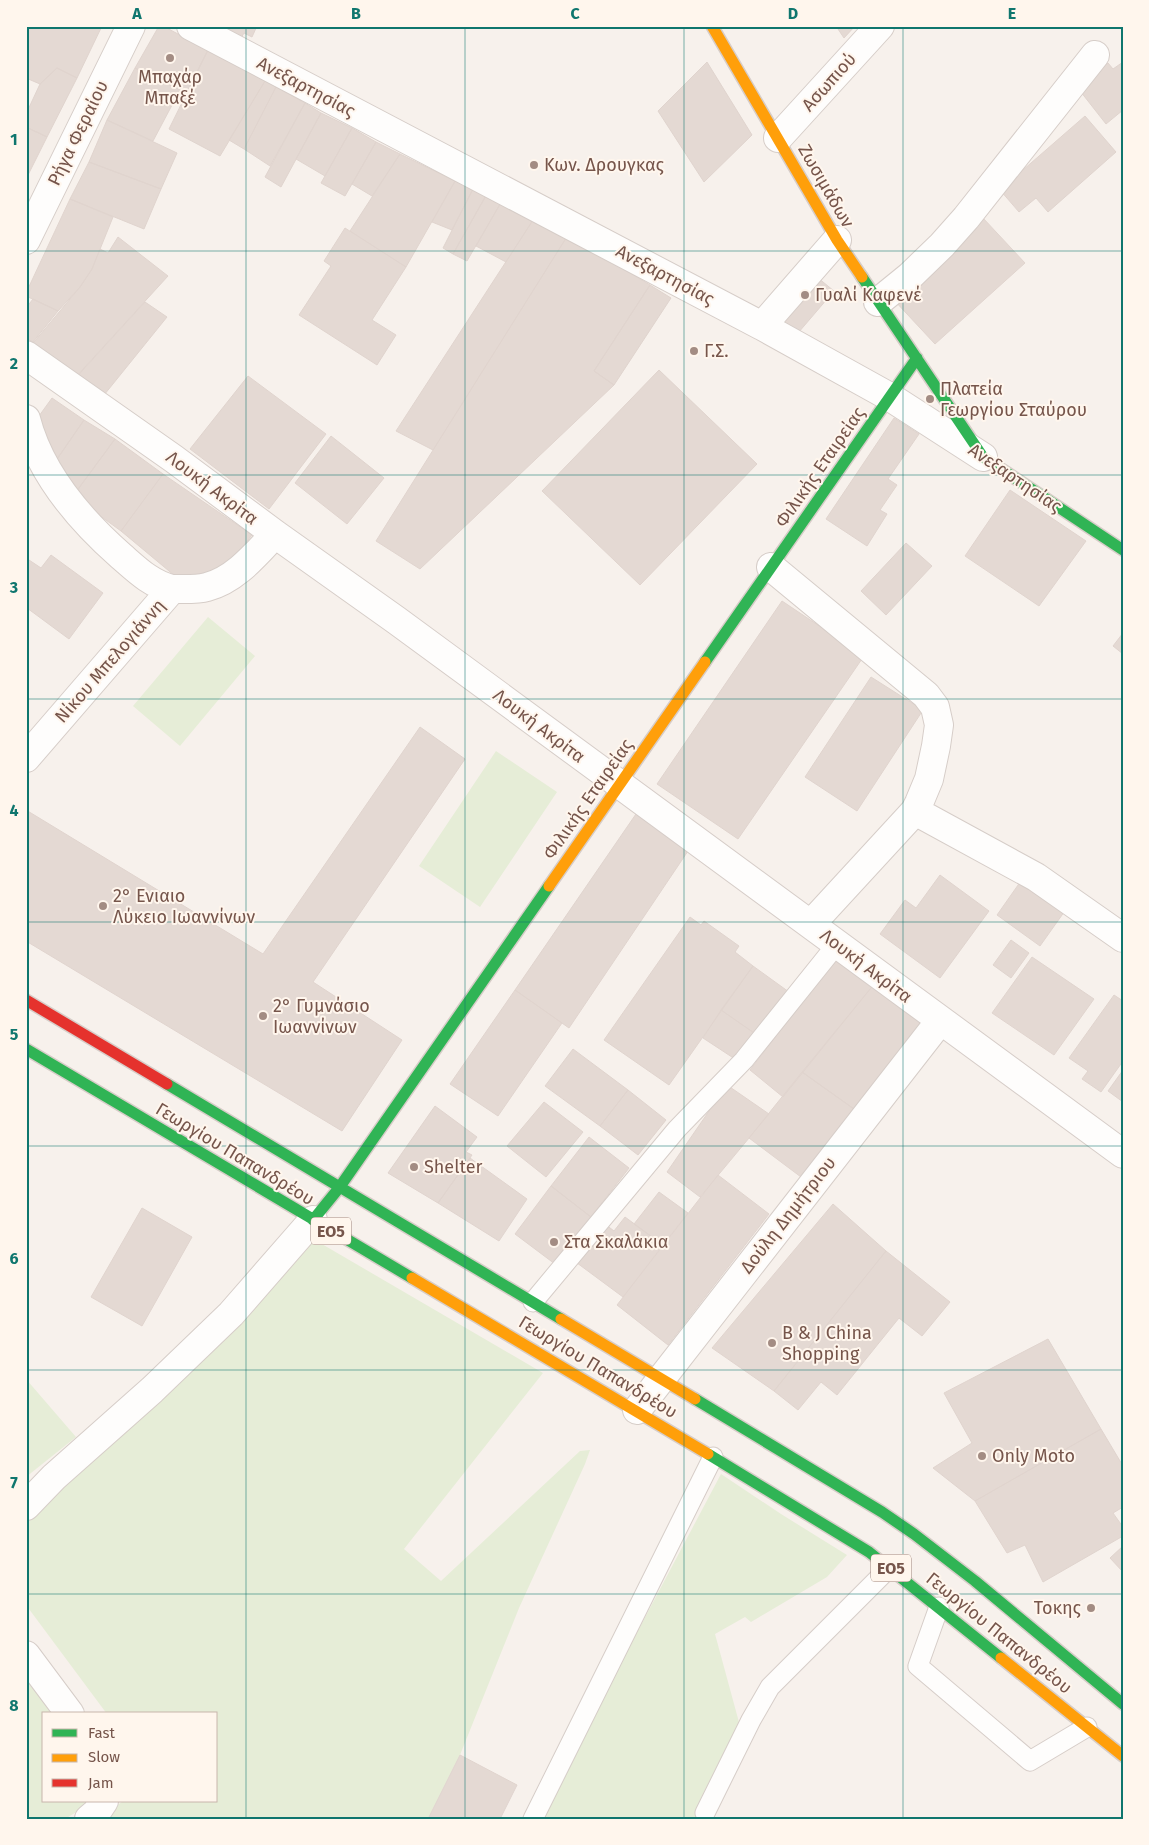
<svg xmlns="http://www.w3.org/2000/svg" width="1149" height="1845" viewBox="0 0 1149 1845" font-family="'Fira Sans',sans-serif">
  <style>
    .green { fill: #e6edd7 }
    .building { fill: #e4d9d3; stroke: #e0d4ce }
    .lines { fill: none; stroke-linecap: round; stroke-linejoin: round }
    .lane-casing { stroke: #d6cdc8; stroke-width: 21 }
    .street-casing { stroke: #d6cdc8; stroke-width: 30 }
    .fast-casing { stroke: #d7cdc8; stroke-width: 14 }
    .slow-casing { stroke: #d7cdc8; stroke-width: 14 }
    .jam-casing { stroke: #d7cdc8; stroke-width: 14 }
    .lane { stroke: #fefdfc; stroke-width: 19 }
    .street { stroke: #fefdfc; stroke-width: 28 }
    .fast { stroke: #30b455; stroke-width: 11 }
    .slow { stroke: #ff9f0a; stroke-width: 11 }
    .jam { stroke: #e5322d; stroke-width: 11 }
    .grid { fill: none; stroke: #0f766e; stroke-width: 1; stroke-opacity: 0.55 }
    .poi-dot { fill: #a38c83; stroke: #fff6ed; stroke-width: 2 }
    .labels { text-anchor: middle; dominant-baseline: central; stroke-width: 4; stroke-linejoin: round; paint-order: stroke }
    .shield { fill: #fff6ed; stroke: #9f857c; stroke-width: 1 }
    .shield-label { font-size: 16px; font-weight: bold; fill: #76554b }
    .poi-label { font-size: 18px; fill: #76554b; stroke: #fff6ed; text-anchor: start }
    .street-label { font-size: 18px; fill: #76554b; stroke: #fff6ed }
    .neatline { fill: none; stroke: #0f766e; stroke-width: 2 }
    .grid-label { font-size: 16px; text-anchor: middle; font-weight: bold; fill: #0f766e }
  </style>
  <rect width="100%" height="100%" fill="#f7f1ec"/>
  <path class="green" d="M208,617L255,656L180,746L133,706Z
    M496,751L557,792L480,907L419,866Z
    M315,1240L543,1373L404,1549L441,1581L580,1451L590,1450L585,1464L519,1608L460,1755L428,1819H99L123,1801H216V1714H107L26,1605V1522Z
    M26,1379L76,1437L26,1477Z
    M721,1474L781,1514L847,1555L827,1577L751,1622L745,1617L715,1634L743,1737L701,1819H543L562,1774Z
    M26,1665L61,1714H44V1801H94L65,1819H26Z"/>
  <path class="building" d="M26,26H102L77,78L57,68L40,84L26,78Z
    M159,26H163L208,50L186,93L135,68Z
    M219,26H257L252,37L244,33L241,38Z
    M836,26H855L844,38Z
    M208,50L265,81L220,156L169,129Z
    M707,62L752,135L704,182L658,111Z
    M1123,62V110L1106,124L1077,87L1108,63L1113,69Z
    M57,68L77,78L47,137L26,127V114L40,84Z
    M135,68L180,90L153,141L107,120Z
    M265,81L276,87L244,149L229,140Z
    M276,87L305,103L270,166L244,149Z
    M305,103L321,113L281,187L265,177Z
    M321,113L352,128L325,176L296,159Z
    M1085,116L1116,152L1048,212L1036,198L1019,212L1000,190Z
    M107,120L177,153L161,189L89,162Z
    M26,127L47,137L26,179Z
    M352,128L376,142L345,196L321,183Z
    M376,142L400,154L372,196L352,184Z
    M400,154L455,181L406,267L350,231Z
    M89,162L161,189L144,229L70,199Z
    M458,176L475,185L452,230L432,222Z
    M475,185L488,192L453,254L443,248Z
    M488,192L503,199L467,261L453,254Z
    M70,199L113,217L92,269L80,287L58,311L26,296V293Z
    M503,199L535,217L506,262L476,246Z
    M535,217L568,235L433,450L396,431Z
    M983,218L1025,263L935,344L893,299Z
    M345,228L406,267L372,320L396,335L377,365L299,315L331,266L324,261Z
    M568,235L650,285L594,371L614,385L420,569L376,541Z
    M118,237L168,276L74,379L29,348L80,287L92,269L100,249L108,253Z
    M812,273L834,291L798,333L777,315Z
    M650,285L671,298L614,385L594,371Z
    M33,299L58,311L33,342L26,338V308Z
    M145,302L167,317L100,400L72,382Z
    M659,370L757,464L640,585L542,491Z
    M248,376L326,434L269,509L190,449Z
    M52,398L84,420L55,462L39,416Z
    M894,418L919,434L888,479L897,485L880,510L887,514L867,546L826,519Z
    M84,420L115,439L73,496L55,462Z
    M331,436L384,478L347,524L295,483Z
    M115,439L163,474L121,531L73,496Z
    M163,474L252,535L218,577L181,581L121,531Z
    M1010,490L1086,541L1039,606L965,556Z
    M906,543L932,566L886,615L861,591Z
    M51,555L103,593L69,639L27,608L26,609V558L41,568Z
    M782,601L864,656L738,839L657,784Z
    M1123,633V654L1113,646Z
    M871,677L923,710L857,811L805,777Z
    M420,727L465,759L313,982L402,1040L342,1131L26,941V810L263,954Z
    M636,814L688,851L569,1028L515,990Z
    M940,875L989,911L940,978L880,934L905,900L916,908Z
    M1023,878L1067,908L1040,946L997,915Z
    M690,917L701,925L704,921L739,946L735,952L753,966L669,1085L604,1040Z
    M1011,940L1029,953L1011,978L993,965Z
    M838,955L875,983L783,1097L750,1070Z
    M1032,957L1094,999L1054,1055L992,1013Z
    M753,966L789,992L757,1035L721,1010Z
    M875,983L924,1021L854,1109L802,1072Z
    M515,990L562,1023L498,1116L450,1084Z
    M1114,995L1123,1001V1061L1101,1092L1082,1079L1088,1071L1069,1058Z
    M721,1010L757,1035L738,1061L703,1038Z
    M573,1049L628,1090L600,1126L545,1086Z
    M1123,1070V1102L1108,1091Z
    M802,1072L854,1109L801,1177L749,1138Z
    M727,1085L769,1114L700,1197L667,1172Z
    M628,1090L666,1120L638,1155L600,1126Z
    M544,1102L583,1132L546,1177L507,1146Z
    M435,1106L477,1137L466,1152L472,1155L438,1203L388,1173Z
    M589,1137L629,1168L591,1217L551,1186Z
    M470,1158L527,1199L499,1241L438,1203Z
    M718,1175L769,1214L668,1345L617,1305Z
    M551,1186L591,1217L555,1264L515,1234Z
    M659,1192L688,1213L663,1245L634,1224Z
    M833,1204L886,1251L774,1391L712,1348Z
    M142,1208L192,1237L142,1326L91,1297Z
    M625,1217L663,1245L623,1297L573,1260L601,1221L614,1231Z
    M886,1251L950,1302L922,1336L899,1318L837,1395L821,1382L798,1410L774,1391Z
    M1048,1339L1101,1429L975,1501L933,1468L972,1443L944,1393Z
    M1101,1429L1123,1466V1507L1113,1513L1123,1527V1536L1043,1582L1025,1545L1007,1553L975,1501Z
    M1123,1546V1572L1110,1558Z
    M460,1755L517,1785L500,1819H428Z"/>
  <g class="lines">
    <defs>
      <path id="lane" d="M533,1302L677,1129L744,1060L837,944
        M939,1607L918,1666L1030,1761L1087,1727
        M705,1813L751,1720L770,1687L890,1567
        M533,1819L713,1457"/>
      <path id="street" d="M191,26L762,326L890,397L983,457
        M778,138L880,26
        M26,240L131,26
        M878,302L910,276L942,245L966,218L1095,55
        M762,326L837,240
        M26,355L174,459L275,534L396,620L1123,1154
        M26,419C40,474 79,519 121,556C137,570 151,584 172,589
        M771,567L926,695L935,707L939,725L936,746L929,779L919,803L915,811L811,924
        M26,758L172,589C183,589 196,590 207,587C235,580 256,554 275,534
        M915,811L1036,877L1123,938
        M637,1410L940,1021
        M26,1506L54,1477L152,1390L231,1314L313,1220
        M26,1655L70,1714
        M89,1819L96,1813L104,1801"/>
      <path id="fast" d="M862,277L983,457L1123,550
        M705,662L917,358
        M26,1049L412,1278
        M167,1084L561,1319
        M313,1220L339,1188L549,886
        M695,1399L882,1512L914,1534L975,1581L1123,1704
        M708,1454L869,1552L1001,1658"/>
      <path id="slow" d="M712,26L837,240L862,277
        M549,886L705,662
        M412,1278L708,1454
        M561,1319L695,1399
        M1001,1658L1123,1756"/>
      <path id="jam" d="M26,1000L167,1084"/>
    </defs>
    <use href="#lane" class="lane-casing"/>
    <use href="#street" class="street-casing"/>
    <use href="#fast" class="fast-casing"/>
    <use href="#slow" class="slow-casing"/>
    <use href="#jam" class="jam-casing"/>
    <use href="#lane" class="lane"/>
    <use href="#street" class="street"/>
    <use href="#fast" class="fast"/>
    <use href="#slow" class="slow"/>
    <use href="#jam" class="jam"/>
  </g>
  <path class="grid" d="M246,26V1819M465,26V1819M684,26V1819M903,26V1819M26,251H1123M26,475H1123M26,699H1123M26,922H1123M26,1146H1123M26,1370H1123M26,1594H1123"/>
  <g class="poi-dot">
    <circle cx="170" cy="58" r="5"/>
    <circle cx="534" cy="165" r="5"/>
    <circle cx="805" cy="295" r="5"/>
    <circle cx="694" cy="351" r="5"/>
    <circle cx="930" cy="399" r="5"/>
    <circle cx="103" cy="906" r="5"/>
    <circle cx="263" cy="1016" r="5"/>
    <circle cx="414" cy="1167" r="5"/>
    <circle cx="554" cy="1242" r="5"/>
    <circle cx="772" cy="1343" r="5"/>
    <circle cx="982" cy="1456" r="5"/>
    <circle cx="1091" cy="1608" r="5"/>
  </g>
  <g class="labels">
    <g class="shield">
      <rect x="311" y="1217.5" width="40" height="27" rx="4"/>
      <rect x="871" y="1554.5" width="40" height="27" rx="4"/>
    </g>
    <g class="shield-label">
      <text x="331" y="1231">ΕΟ5</text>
      <text x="891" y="1568">ΕΟ5</text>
    </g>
    <g class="poi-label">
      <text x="170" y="77" text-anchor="middle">Μπαχάρ<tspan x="170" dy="21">Μπαξέ</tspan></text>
      <text x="544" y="165">Κων. Δρουγκας</text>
      <text x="815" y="295">Γυαλί Καφενέ</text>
      <text x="704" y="351">Γ.Σ.</text>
      <text x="940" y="389">Πλατεία<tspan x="940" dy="21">Γεωργίου Σταύρου</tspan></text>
      <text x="113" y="896">2° Ενιαιο<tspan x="113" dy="21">Λύκειο Ιωαννίνων</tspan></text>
      <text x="273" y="1006">2° Γυμνάσιο<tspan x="273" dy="21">Ιωαννίνων</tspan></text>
      <text x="424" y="1167">Shelter</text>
      <text x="564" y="1242">Στα Σκαλάκια</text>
      <text x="782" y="1333">B &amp; J China<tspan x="782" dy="21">Shopping</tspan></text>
      <text x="992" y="1456">Only Moto</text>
      <text x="1081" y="1608" text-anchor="end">Τοκης</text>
    </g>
    <g class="street-label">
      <text transform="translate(829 82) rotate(-48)">Ασωπιού</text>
      <text transform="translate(306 87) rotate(28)">Ανεξαρτησίας</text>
      <text transform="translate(78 133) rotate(-64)">Ρήγα Φεραίου</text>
      <text transform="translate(826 186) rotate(60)">Ζωσιμάδων</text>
      <text transform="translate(665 275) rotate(28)">Ανεξαρτησίας</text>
      <text transform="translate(820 467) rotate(-55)">Φιλικής Εταιρείας</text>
      <text transform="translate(1015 478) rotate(34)">Ανεξαρτησίας</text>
      <text transform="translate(212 488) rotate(37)">Λουκή Ακρίτα</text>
      <text transform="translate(110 661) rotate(-49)">Νίκου Μπελογιάννη</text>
      <text transform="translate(539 726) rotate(37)">Λουκή Ακρίτα</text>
      <text transform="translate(588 799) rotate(-55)">Φιλικής Εταιρείας</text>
      <text transform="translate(866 966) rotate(37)">Λουκή Ακρίτα</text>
      <text transform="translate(235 1154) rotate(31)">Γεωργίου Παπανδρέου</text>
      <text transform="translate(788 1215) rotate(-52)">Δούλη Δημήτριου</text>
      <text transform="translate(598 1367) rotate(31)">Γεωργίου Παπανδρέου</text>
      <text transform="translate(999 1633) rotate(39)">Γεωργίου Παπανδρέου</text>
    </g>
  </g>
  <rect width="1149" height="1845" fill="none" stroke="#fff6ed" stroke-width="55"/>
  <rect x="42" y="1712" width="175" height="90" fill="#fff6ed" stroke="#c8b6ac"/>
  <rect x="52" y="1729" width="25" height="8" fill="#30b455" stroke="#c8b6ac"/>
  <text x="88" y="1738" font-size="15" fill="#76554b">Fast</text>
  <rect x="52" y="1754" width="25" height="8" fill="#ff9f0a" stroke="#c8b6ac"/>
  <text x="88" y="1762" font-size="15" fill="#76554b">Slow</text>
  <rect x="52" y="1779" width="25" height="8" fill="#e5322d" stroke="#c8b6ac"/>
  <text x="88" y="1788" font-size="15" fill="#76554b">Jam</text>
  <rect x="28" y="28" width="1094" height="1790" class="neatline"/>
  <g class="grid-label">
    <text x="137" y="19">A</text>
    <text x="356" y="19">B</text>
    <text x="575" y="19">C</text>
    <text x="793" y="19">D</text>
    <text x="1012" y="19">E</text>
    <text x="14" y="145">1</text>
    <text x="14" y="369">2</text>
    <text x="14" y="593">3</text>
    <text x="14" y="816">4</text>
    <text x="14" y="1040">5</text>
    <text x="14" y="1264">6</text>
    <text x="14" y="1488">7</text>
    <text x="14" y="1711">8</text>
  </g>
</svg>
